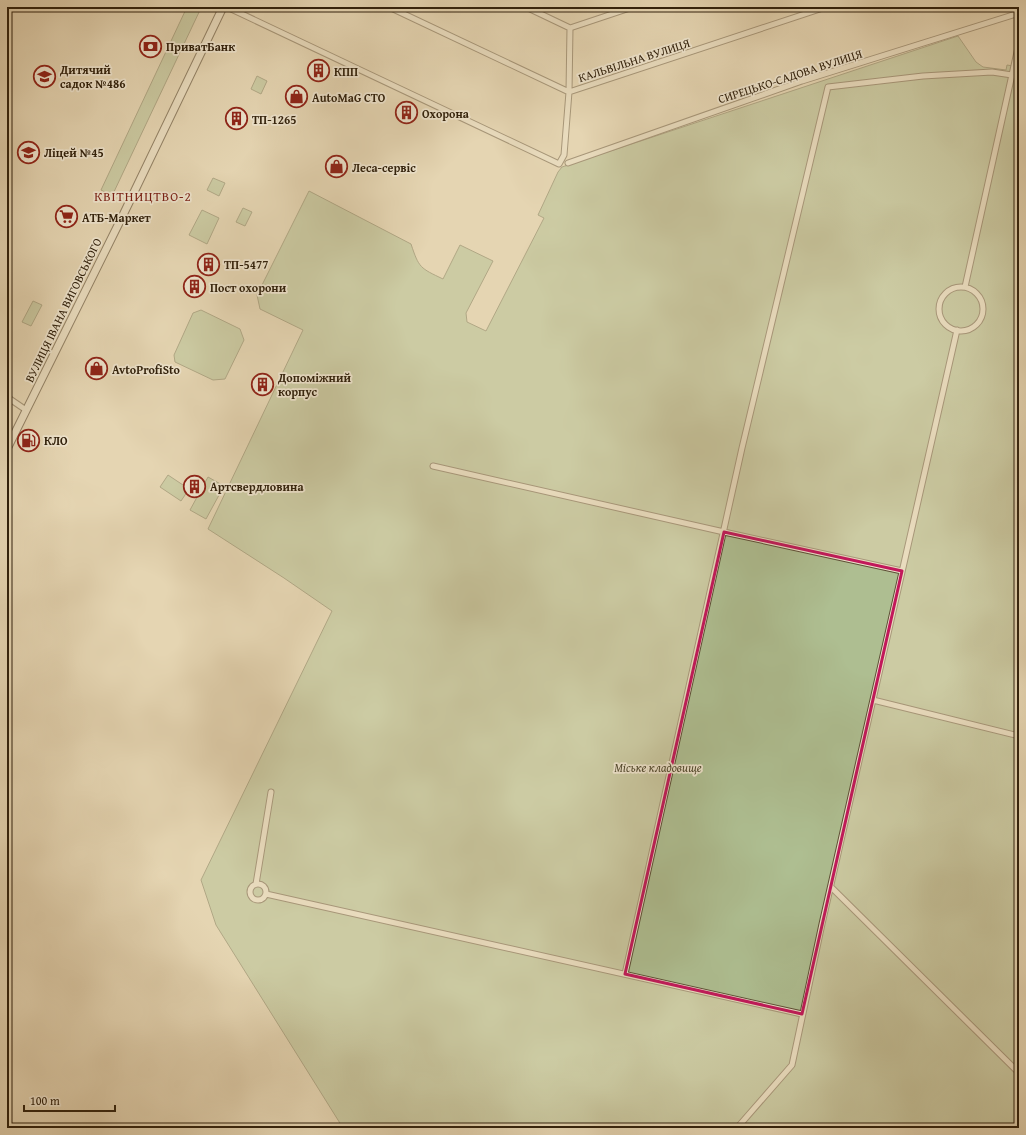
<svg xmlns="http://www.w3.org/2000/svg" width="1026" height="1135" viewBox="0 0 1026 1135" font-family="'Gentium Book Plus',serif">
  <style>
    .green { fill: #aebe91; stroke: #70704e }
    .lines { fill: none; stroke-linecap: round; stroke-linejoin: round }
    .minor-casing { stroke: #5e4e36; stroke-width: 7 }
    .secondary-casing { stroke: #31210c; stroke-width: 9 }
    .minor { stroke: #eee4cd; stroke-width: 5 }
    .secondary { stroke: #eee4cd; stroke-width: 7 }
    .marked { fill: none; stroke: #c2185b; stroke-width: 3; stroke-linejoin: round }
    .labels { text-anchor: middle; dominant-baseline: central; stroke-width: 3.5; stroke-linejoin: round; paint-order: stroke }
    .poi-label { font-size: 12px; font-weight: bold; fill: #31210c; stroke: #eee4cd; text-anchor: start }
    .street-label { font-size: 12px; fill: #31210c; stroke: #eee4cd }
    .park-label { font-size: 12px; font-style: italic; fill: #50482d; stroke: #eee4cd }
    .neighbourhood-label { font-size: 13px; letter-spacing: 1px; fill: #7a1f14; stroke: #eee4cd }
  </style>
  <rect width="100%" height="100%" fill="#e5d5b2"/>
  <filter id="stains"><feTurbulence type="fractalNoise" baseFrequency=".005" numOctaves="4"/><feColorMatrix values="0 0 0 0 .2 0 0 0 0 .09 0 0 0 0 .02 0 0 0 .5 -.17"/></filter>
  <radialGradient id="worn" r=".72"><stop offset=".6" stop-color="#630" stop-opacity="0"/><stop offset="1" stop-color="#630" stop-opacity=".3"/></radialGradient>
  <path class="green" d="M187,7H198L201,8L112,196L101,190Z
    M958,36L976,62L983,67L1006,70L1007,65L1019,67V1128H343L216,925L201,880L332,611L284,578L208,529L303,330L260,309L257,295L309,191L411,244C419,268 420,268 443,279L460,245L493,261L466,313L467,322L486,331L544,218L538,215L558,172L562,167Z
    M257,76L267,81L261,94L251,89Z
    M213,178L225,183L219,196L207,190Z
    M243,208L252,212L245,226L236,222Z
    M202,210L219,218L207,244L189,235Z
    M33,301L42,305L31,326L22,322Z
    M201,310L240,329L244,340L225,379L213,380L175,362L174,355L193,313Z
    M168,475L189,489L181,501L160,487Z
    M208,477L224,486L206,519L190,510Z"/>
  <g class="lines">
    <defs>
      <path id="minor" d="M227,7L559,164L564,155L569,92L570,28
        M389,7L569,92L826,7
        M526,7L570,28L633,7
        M613,7L615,13
        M568,163L802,81L1019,13
        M965,287L1019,43
        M939 309a22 22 0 1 1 44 0a22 22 0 1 1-44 0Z
        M7,397L26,410
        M433,466L724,532L902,571
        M873,700L1019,736
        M256,884L271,792
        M250 892a8 8 0 1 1 16 0a8 8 0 1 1-16 0Z
        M831,887L1019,1073
        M266,894L802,1014
        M625,974L742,448L828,87L923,76L992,72L1012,75
        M737,1128L792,1065L822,924L957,330"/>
      <path id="secondary" d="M7,449L124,213L223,7"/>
    </defs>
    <use href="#minor" class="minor-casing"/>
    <use href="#secondary" class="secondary-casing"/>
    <use href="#minor" class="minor"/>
    <use href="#secondary" class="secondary"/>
  </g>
  <path d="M0 0H1026V1135H0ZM724,532L902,571L802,1014L625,974Z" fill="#e5d5b2" fill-opacity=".55" fill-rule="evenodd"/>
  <path class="marked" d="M724,532L902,571L802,1014L625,974Z"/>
  <defs>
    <symbol id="bank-ring" viewBox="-11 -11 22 22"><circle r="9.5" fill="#eee4cd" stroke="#8f2418" stroke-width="1.5"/><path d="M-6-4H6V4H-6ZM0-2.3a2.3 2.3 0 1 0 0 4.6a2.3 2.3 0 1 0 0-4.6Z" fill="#8f2418"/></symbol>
    <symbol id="building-ring" viewBox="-11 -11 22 22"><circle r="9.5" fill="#eee4cd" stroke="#8f2418" stroke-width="1.5"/><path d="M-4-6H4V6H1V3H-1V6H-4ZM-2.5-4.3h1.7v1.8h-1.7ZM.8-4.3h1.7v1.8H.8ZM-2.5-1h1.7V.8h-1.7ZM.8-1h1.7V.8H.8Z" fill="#8f2418"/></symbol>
    <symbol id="school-ring" viewBox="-11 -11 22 22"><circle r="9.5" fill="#eee4cd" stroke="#8f2418" stroke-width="1.5"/><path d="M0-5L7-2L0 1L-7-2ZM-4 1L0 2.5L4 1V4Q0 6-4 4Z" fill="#8f2418"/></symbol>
    <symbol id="shop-ring" viewBox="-11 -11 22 22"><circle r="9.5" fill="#eee4cd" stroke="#8f2418" stroke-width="1.5"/><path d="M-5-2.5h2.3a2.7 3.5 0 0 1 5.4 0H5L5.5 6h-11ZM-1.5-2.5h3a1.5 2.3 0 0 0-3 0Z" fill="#8f2418"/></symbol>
    <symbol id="supermarket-ring" viewBox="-11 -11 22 22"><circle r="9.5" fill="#eee4cd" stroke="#8f2418" stroke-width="1.5"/><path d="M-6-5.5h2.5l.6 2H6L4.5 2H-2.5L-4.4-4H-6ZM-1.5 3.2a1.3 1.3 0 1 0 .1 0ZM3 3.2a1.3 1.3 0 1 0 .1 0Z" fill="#8f2418"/></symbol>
    <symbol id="fuel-ring" viewBox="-11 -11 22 22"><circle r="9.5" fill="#eee4cd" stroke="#8f2418" stroke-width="1.5"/><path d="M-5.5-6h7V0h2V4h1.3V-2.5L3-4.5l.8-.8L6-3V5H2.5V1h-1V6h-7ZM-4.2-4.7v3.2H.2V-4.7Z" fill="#8f2418"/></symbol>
  </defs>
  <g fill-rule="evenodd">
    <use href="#bank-ring" x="138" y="34" width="25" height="25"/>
    <use href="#building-ring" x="306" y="58" width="25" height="25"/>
    <use href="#school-ring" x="32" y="64" width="25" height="25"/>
    <use href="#shop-ring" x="284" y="84" width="25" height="25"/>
    <use href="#building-ring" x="394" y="100" width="25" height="25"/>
    <use href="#building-ring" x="224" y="106" width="25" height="25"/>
    <use href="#school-ring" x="16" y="140" width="25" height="25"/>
    <use href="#shop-ring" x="324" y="154" width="25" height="25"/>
    <use href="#supermarket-ring" x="54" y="204" width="25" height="25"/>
    <use href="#building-ring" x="196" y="252" width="25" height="25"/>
    <use href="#building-ring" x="182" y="274" width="25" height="25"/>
    <use href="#shop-ring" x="84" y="356" width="25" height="25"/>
    <use href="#building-ring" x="250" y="372" width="25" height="25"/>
    <use href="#fuel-ring" x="16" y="428" width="25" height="25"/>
    <use href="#building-ring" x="182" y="474" width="25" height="25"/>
  </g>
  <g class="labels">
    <g class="poi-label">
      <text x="166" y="46">ПриватБанк</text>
      <text x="60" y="69">Дитячий<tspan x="60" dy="14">садок №486</tspan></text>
      <text x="334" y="71">КПП</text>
      <text x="312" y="97">AutoMaG СТО</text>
      <text x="422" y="113">Охорона</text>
      <text x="252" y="119">ТП-1265</text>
      <text x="44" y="152">Ліцей №45</text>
      <text x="352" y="167">Леса-сервіс</text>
      <text x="82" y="217">АТБ-Маркет</text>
      <text x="224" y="264">ТП-5477</text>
      <text x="210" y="287">Пост охорони</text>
      <text x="112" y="369">AvtoProfiSto</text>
      <text x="278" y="377">Допоміжний<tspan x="278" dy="14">корпус</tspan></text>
      <text x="44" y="440">КЛО</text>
      <text x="210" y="486">Артсвердловина</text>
    </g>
    <g class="street-label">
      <text transform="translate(634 60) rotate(-18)">КАЛЬВІЛЬНА ВУЛИЦЯ</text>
      <text transform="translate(790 76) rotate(-18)">СИРЕЦЬКО-САДОВА ВУЛИЦЯ</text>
      <text transform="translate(63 310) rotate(-64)">ВУЛИЦЯ ІВАНА ВИГОВСЬКОГО</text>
    </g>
    <g class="park-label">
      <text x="658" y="767">Міське кладовище</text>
    </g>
    <g class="neighbourhood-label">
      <text x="143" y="196">КВІТНИЦТВО-2</text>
    </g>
  </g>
  <rect width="1026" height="1135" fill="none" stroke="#e5d5b2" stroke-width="24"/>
  <rect x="8" y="8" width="1010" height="1119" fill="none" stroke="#31210c" stroke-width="2"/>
  <rect x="12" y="12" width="1002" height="1111" fill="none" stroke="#31210c"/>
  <path d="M24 1105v6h91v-6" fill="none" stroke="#31210c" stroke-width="2"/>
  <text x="30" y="1105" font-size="12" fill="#31210c" stroke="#eee4cd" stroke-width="3" paint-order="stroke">100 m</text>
  <rect width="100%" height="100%" filter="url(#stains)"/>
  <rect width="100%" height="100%" fill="url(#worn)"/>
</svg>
